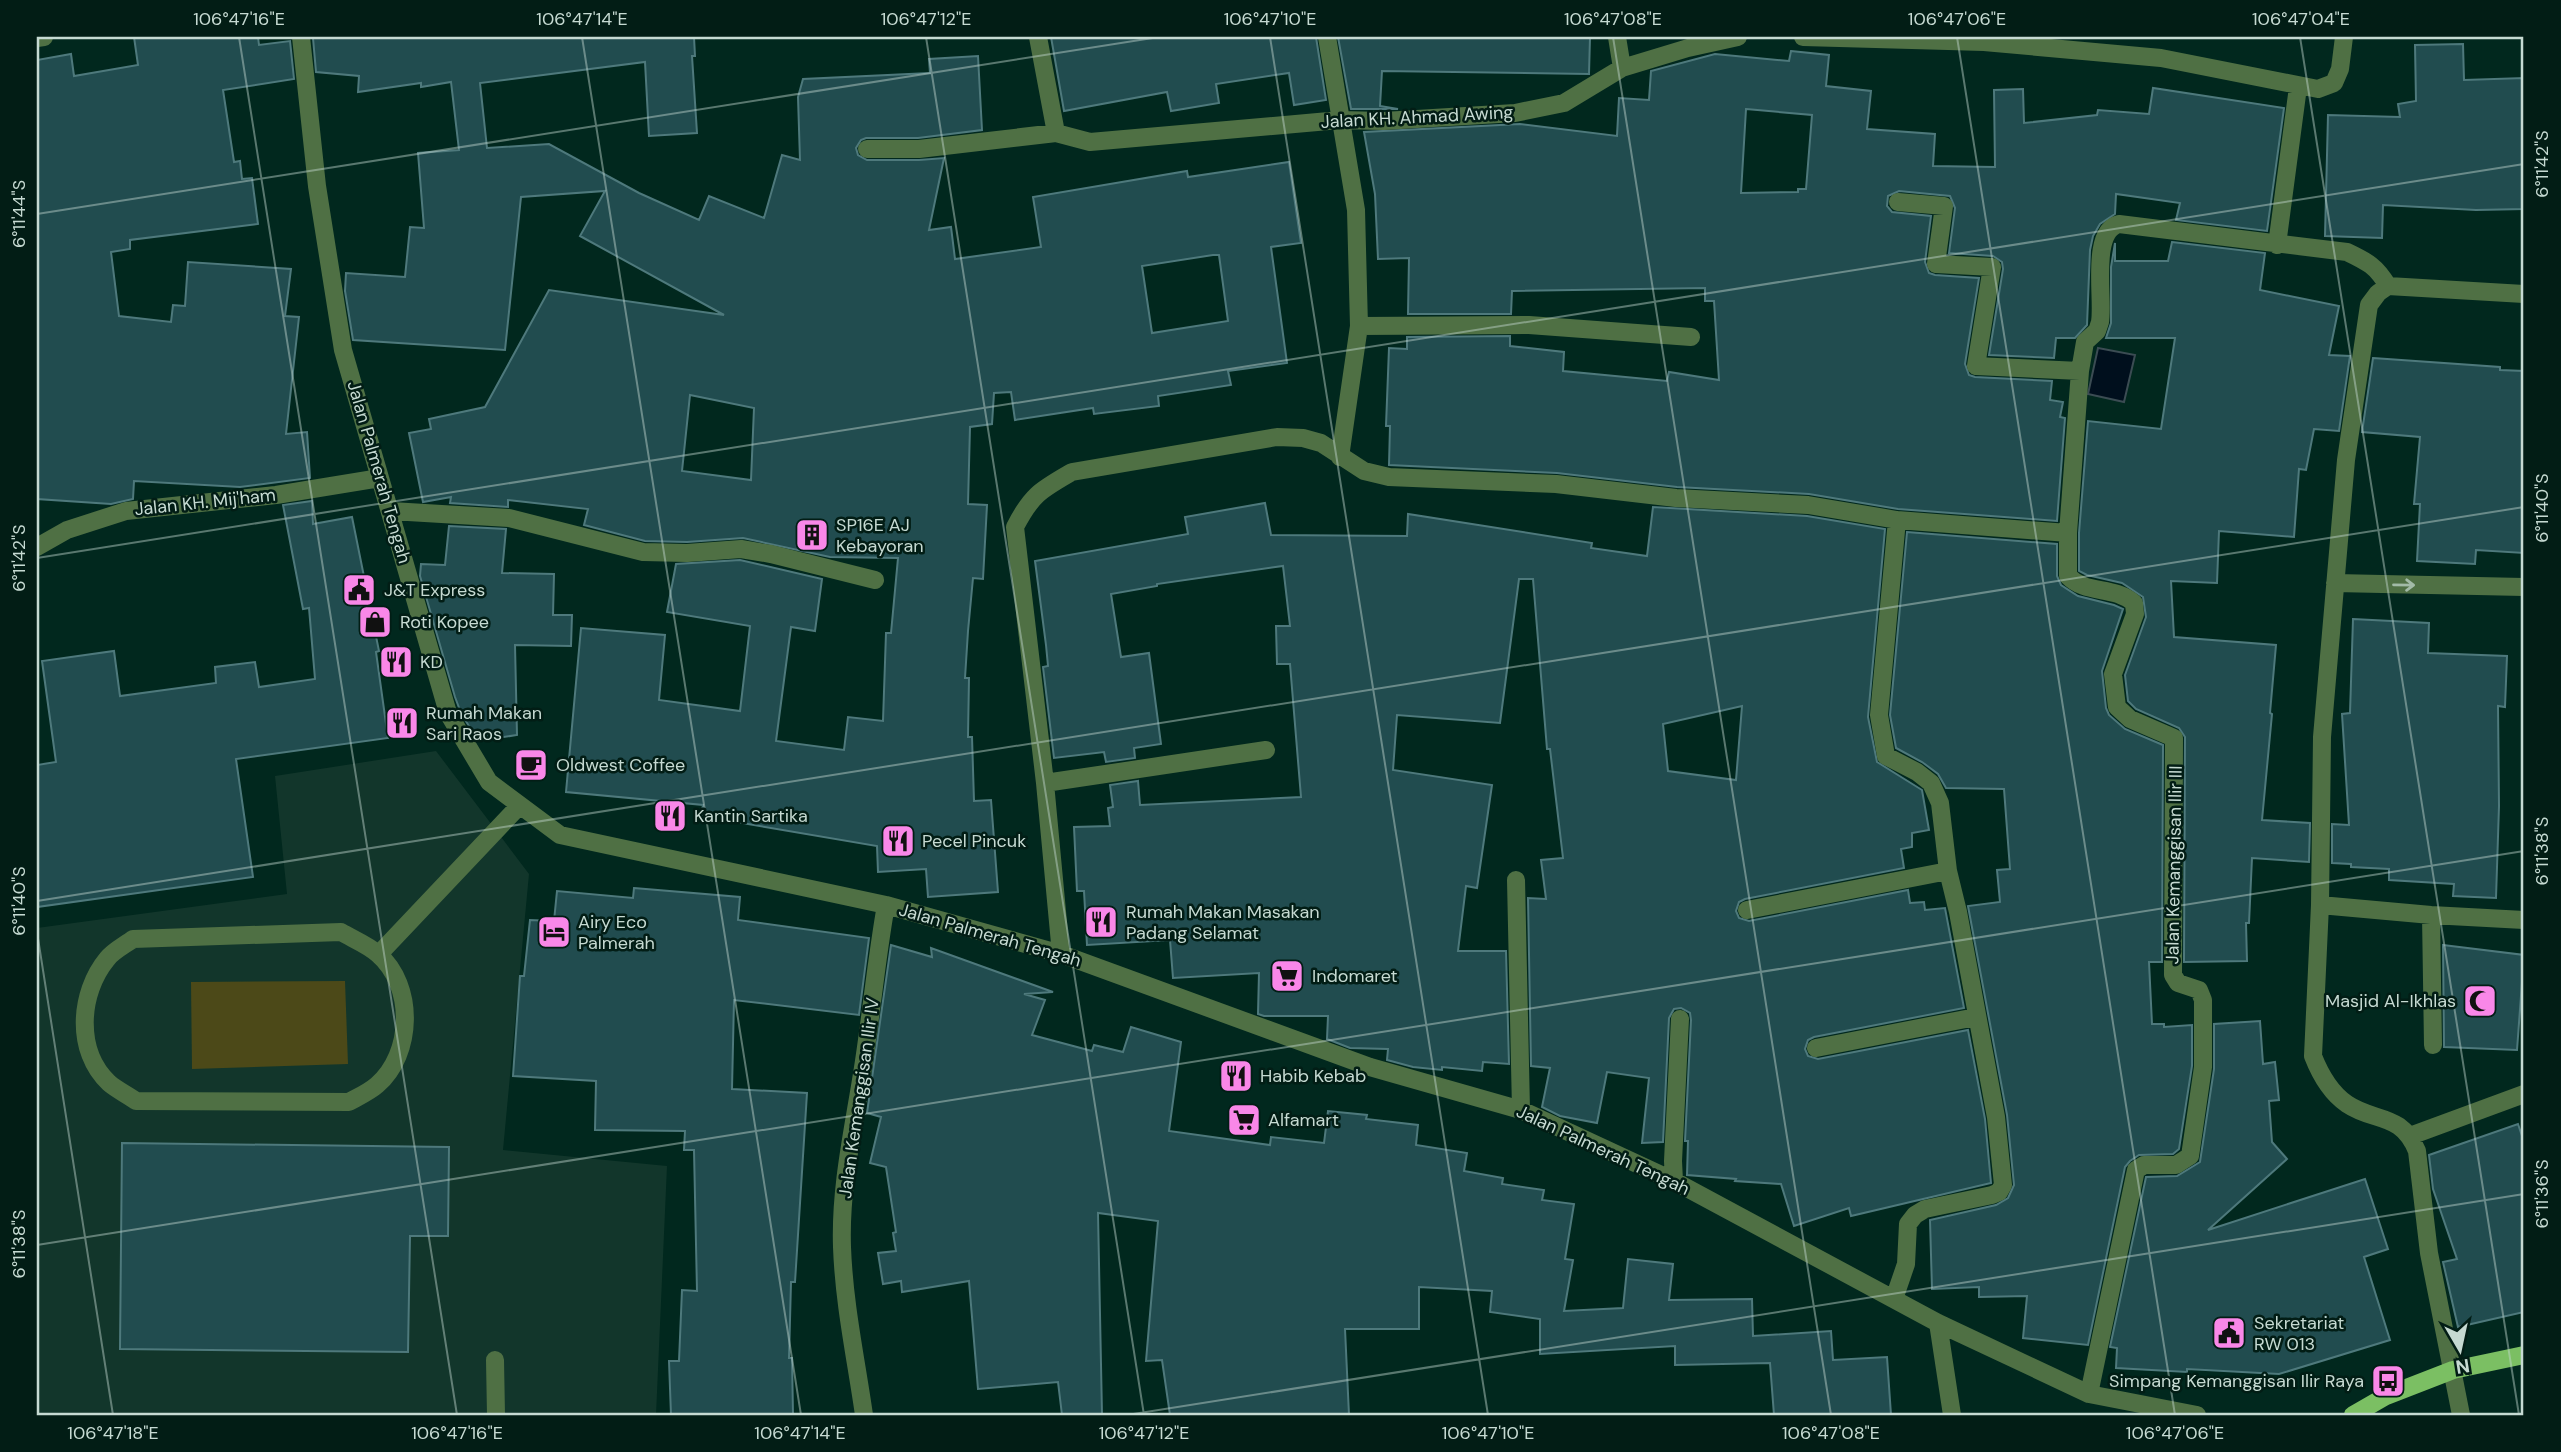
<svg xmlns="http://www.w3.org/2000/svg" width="2561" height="1452" viewBox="0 0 2561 1452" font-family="'DM Sans',sans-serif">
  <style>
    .built { fill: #12362b }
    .green { fill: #4c4918 }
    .water { fill: #000f1d; stroke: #3b4c53; stroke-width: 2 }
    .building { fill: #214c4f; stroke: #4e797c; stroke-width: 2; fill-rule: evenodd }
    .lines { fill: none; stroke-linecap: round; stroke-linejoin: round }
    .minor { stroke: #4f7044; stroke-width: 18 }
    .major { stroke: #7bbf63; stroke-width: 18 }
    .oneway { stroke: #a2baa7 }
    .ticks { fill: none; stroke: #c6dad2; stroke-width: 2; stroke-opacity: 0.45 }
    .labels { text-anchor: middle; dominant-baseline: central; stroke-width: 5; stroke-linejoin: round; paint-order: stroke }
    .street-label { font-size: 18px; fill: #c6dad2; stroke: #021d15 }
    .poi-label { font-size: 18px; fill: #c6dad2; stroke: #021d15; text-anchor: start }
    .neatline { fill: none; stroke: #c6dad2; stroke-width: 2.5 }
    .ticks-label { font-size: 18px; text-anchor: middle; fill: #c6dad2 }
  </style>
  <rect width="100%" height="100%" fill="#01281e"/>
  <path class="built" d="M436,751L529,874L503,1150L667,1166L656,1415H37V928L287,894L275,776Z"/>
  <path class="green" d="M345,981L348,1064L192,1069L191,982Z"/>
  <path class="water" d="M2098,348L2135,355L2124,402L2088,394Z"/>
  <path class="building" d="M134,37H258L259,45L290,41L294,79L223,90L234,162L240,161L242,179L252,178L258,224L130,240V249L111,252L119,316L171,322L173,305L185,306L188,262L291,269L285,316L299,317L286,434L307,432L310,478L240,487L134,481L133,499L111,504L37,499V60L71,54L74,76L138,65Z
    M320,37H694L695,56H692L697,133L649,136L645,62L480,83L487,148L549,144L639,193L699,220L709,196L764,218L782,155L800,160L798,97L803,79L930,73L929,59L978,56L982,130L918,138H866L861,140L856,148L858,155L867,160H919L944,158L929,230L951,227L955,259L1041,247L1033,197L1187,171L1188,177L1289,162L1301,243L1271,247L1287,363L1228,371L1231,385L1158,396L1159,406L1094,414L1093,408L1015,420L1011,392L994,393L992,424L970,427L968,504L987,505L983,579L973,578L968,631L965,678H969L968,737H972L974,801L991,800L998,892L928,897L926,869L878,872L877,846L701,816L703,805L566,792L581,628L665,635L659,700L740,711L750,626L667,612L676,564L740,560L822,579L815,631L791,627L776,741L844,750L848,717L883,721L886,633H891L898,558L830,557L743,538L687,542L645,541L584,525L588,509L508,500V507L450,503L451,497L423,502L409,433L431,429L429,419L485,407L549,290L724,315L580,236L605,191L521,197L505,350L353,340L345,291L346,273L405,277L410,227L424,228L418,153L459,150L451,82L421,87V83L358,92L359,76L316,72L313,38ZM1213,255H1219L1228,321L1152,333L1142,266ZM690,395L754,408L751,480L682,471Z
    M1051,37H1316L1326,100L1294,105L1289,73L1216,84L1219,103L1171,111L1167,92L1064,111Z
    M1338,37H1590L1589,74L1382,71L1380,106L1398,109H1351Z
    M2463,44L2464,80L2524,78V209L2476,210L2383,205L2382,238L2325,236L2328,115L2400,117L2398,104L2416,101L2415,45Z
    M1791,51L1829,55L1826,86L1871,91L1867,129L1935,134L1933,166L1995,167L1994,90L2023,89L2024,123L2097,115L2098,110L2149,114L2153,88L2284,108L2267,231L2176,220L2180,203L2116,194L2115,214L2100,224L2093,236L2090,250L2087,325L2075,338H2056L2054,358L1989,355L2003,269L2002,262L1993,256L1949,253L1955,208L1950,196L1899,191L1888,196L1887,206L1892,212L1931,216L1925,262L1929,273L1935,275L1979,278L1965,364L1969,375L1975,377L2052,381L2050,400L2063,402L2060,417L2065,418L2057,521L1898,509L1809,494L1677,487L1557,473L1389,465L1390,426H1386L1389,348L1407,349V337L1510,336V346L1564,352L1563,371L1667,381L1669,372L1719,380L1714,301H1705V288L1512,291L1511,314H1408L1409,258L1378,259L1375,194L1364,132L1520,124L1617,136L1619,98L1649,100L1651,71L1715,54L1789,61ZM1746,109L1812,115L1806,189H1798V192L1741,193Z
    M2172,242L2265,253L2260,290L2339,306L2329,355L2350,356L2339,431L2314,429L2306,470L2299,469L2294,537L2219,531L2217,583L2171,581L2174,637L2276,645L2270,713L2272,714L2262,820L2310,823L2309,862L2252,858L2249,923H2246L2247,961L2184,962L2185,737L2179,728L2136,709L2128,701L2125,675L2146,617L2143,597L2122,583L2087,575L2079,571V533L2088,421L2161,429L2175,338H2106L2111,323V267L2115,243V261H2168Z
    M2373,358L2500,367V370L2524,371V553L2476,550L2475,564L2417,561L2420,504H2414L2420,437L2362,432Z
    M312,501L313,524L352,517L379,651L376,652L388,738L236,759L253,877L37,907V765L56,762L42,661L114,651L120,696L216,683L215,667L255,662L259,687L315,679L309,608L303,609L283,505Z
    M1265,503L1271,535L1407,536L1408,514L1592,543L1591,548L1647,556L1653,507L1807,516L1885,529L1868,717L1877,762L1922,790L1929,830L1912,833V847L1901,849L1904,868L1745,899L1739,902L1736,911L1739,918L1749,921L1908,890L1910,903L1924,902L1925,910L1945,908L1964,1008L1814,1037L1808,1040L1805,1049L1808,1056L1818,1059L1968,1030L1985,1119L1991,1183L1851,1216L1849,1208L1794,1226L1781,1184L1735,1181L1736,1179L1687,1175L1688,1141H1685L1691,1020L1690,1013L1681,1008L1674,1009L1669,1018L1663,1142L1642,1143L1649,1078L1607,1072L1597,1123L1560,1116L1542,1107L1550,1068L1531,1066L1528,898L1546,899L1541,860L1563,858L1550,749H1547L1533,579H1519L1500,723L1397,715L1393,770L1492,785L1477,888L1466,886L1458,951H1506L1509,1064L1483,1062L1482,1071L1442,1067V1070L1413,1067L1387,1060L1388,1049L1350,1048L1327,1039L1328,1016H1264L1258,1014L1259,973L1173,978L1170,940L1087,945L1084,891H1077L1074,827L1110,826L1108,808L1113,807L1110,785L1138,781L1140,805L1301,797L1290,664H1277L1276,626H1290L1283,566L1157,584V586L1111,594L1121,657L1149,653L1161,744L1134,748L1135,758L1106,762L1104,752L1054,758L1043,667L1048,666L1046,645L1035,561L1188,534L1185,517ZM1742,706L1736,780L1668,771L1663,724Z
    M449,526L506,529L502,573L554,574L553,615H572L571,646L515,645L517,735L478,741L461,713L455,697L420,576L421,564L445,565Z
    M1907,532L2057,544V576L2061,585L2078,596L2114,605L2123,609L2102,671L2106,708L2109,715L2125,729L2163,745L2162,962H2149L2152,1024H2164V1027L2192,1025V1066L2179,1149L2173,1154L2139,1155L2130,1161L2125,1167L2088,1345L2023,1338L2027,1296L1979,1297V1287L1932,1289L1930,1220L1996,1205L2008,1198L2014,1185L2007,1115L1968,906L2000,902L1997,870L2010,869L2004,789L1946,788L1938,774L1922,762L1896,748L1890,715Z
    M2353,619L2429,623L2428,653L2507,656L2505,707L2498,706L2499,806L2496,898L2453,896L2454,884L2389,880V869L2351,867V864L2332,863V824L2349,825L2342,714L2350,713Z
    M634,888L740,897L738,920L869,938L859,1015L734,1000L732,1089L807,1093L795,1282H791L789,1358H792L793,1415H671L669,1361H679L682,1290L697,1291L694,1150H684L685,1131L595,1130L596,1081L513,1076L520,976H524L530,920L554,921L557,891L633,898Z
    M891,945L932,957L931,948L1053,992L1024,994L1045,1000L1032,1035L1092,1051L1094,1045L1123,1052L1131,1027L1181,1042L1169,1131L1270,1145L1271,1137L1324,1143L1328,1111L1367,1115L1366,1119L1418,1125L1416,1145L1467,1153L1464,1171L1503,1178L1502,1184L1544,1190L1542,1200L1574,1204L1565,1259L1573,1260L1564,1311L1623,1308L1628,1259L1673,1264L1669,1300L1752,1299L1753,1336L1831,1331L1833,1360L1887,1357L1891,1415H1774L1770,1363L1675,1365V1346L1540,1354V1319L1490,1312L1492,1291L1419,1287V1329H1345L1349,1415H1170L1162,1360L1146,1361L1158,1221L1098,1213L1102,1415H1062L1058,1382L978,1389L969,1281L902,1292L901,1281L883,1284L878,1253L896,1251L893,1233L896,1232L886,1167L870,1163L881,1117L867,1113Z
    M2443,945L2524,955L2517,1050L2444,1047Z
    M2260,1021L2263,1064L2275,1062L2279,1100L2269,1101L2272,1142L2287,1159L2208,1230L2365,1179L2388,1249L2364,1257L2390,1340L2279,1374L2187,1369V1372L2116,1368L2117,1348L2110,1347L2146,1177L2177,1176L2200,1162L2214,1069V1024Z
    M2518,1124L2524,1142V1312L2458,1327L2443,1262L2457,1259L2433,1189L2429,1155Z
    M122,1143L449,1147L448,1236H410L408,1352L120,1349Z"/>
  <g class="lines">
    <path class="minor" d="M301,37L317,186L343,350L448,713L489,782L560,835L886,905L1061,954L1370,1067L1521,1110L1674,1181L1938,1323L2089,1394L2197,1415
      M1038,37L1056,133L1090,142L1340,120L1384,121L1515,113L1564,103L1622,68L1688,48L1738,37
      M1327,37L1356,210L1359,326L1340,457
      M1617,37L1622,68
      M1803,37L1984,42L2161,58L2318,89L2334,83L2340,69L2344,37
      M37,38L44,37
      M867,149H919L1056,133
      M1898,202L1944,206L1936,264L1992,267L1976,366L2080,371
      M2277,245L2298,87
      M1359,326L1529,325L1691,337
      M391,511L509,518L643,552L687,553L741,549L771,554L875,580
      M37,547L67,530L126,511L276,495L380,478
      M2335,583L2524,587
      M1045,783L1266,750
      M1516,880L1521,1110
      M2320,905L2431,915L2524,920
      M1747,910L1948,871
      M2431,915L2433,1045
      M341,932C353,939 368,945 378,954C415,986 413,1054 377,1085C369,1092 358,1097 349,1102L136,1101C128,1095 117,1090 109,1083C75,1051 79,993 107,959C113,951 125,945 133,939Z
      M379,954L520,805
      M1061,954L1045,783L1015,527C1032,494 1041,490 1072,472L1277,437L1303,438L1321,443L1364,471L1389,477L1556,484L1676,498L1808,505L1897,520L2068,533
      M1816,1048L1976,1017
      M2410,1136L2524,1094
      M1674,1181L1673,1161L1680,1019
      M1894,1299L1906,1264L1908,1224L1915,1215L1925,1209L1992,1195L1999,1192L2003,1185L1996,1117L1958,912L1948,871L1940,803L1931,783L1917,772L1886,756L1879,715L1897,520
      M1938,1323L1952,1415
      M495,1360L496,1415
      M2089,1394L2136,1170L2144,1165H2176L2190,1156L2203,1067V1000L2199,990L2178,983L2173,975L2174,738L2130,719L2117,707L2113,674L2135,614L2134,603C2113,585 2086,595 2068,576V533L2080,371L2085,342L2097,331L2100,322C2104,299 2090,231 2119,224L2347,252C2368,262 2376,266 2388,286
      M864,1415C856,1359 844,1304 842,1247C840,1188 853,1131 862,1074C871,1018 876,961 886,905
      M2461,1415L2429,1253L2417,1151C2401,1112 2375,1123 2347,1104C2331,1093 2320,1074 2313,1056L2320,905L2322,737L2346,460L2369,305L2378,293L2388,286L2524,294"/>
    <path class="major" d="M2353,1415L2386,1396L2453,1370L2524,1355"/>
  </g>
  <defs><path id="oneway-shaft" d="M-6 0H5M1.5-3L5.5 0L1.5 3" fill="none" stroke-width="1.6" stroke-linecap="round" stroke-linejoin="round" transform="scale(1.75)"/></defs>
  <use class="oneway" href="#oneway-shaft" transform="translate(2404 585) rotate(1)"/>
  <path class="ticks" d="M239,37L457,1415M582,37L801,1415M926,37L1144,1415M1270,37L1488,1415M1613,37L1831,1415M1957,37L2175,1415M2300,37L2519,1415M37,214L1159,37M37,558L2524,164M37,901L2524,507M37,932L113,1415M37,1245L2524,851M1127,1415L2524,1194"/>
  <defs>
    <symbol id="building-square" viewBox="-11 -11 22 22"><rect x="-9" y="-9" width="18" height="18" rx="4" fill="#f987e8" stroke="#021d15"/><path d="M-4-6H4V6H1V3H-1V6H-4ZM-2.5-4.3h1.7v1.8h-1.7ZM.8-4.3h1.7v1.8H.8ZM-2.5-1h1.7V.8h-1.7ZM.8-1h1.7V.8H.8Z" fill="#111"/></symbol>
    <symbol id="civic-square" viewBox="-11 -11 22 22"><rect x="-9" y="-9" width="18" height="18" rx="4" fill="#f987e8" stroke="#021d15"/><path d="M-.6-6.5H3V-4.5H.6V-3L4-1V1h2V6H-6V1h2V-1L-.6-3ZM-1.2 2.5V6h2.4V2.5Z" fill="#111"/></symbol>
    <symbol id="shop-square" viewBox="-11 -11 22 22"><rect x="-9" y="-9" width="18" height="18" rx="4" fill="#f987e8" stroke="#021d15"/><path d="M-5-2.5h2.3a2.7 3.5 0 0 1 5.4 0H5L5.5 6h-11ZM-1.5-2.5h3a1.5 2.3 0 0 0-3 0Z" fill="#111"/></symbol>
    <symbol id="restaurant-square" viewBox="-11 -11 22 22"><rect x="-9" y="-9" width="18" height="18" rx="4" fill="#f987e8" stroke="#021d15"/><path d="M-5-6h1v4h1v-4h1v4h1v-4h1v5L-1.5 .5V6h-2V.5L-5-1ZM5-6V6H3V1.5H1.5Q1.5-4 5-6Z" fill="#111"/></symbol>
    <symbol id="cafe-square" viewBox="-11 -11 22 22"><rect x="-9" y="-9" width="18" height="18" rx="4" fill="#f987e8" stroke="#021d15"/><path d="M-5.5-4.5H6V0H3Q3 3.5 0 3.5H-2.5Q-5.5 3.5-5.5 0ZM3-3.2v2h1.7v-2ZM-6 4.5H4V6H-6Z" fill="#111"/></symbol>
    <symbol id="hotel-square" viewBox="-11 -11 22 22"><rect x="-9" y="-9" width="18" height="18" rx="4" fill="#f987e8" stroke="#021d15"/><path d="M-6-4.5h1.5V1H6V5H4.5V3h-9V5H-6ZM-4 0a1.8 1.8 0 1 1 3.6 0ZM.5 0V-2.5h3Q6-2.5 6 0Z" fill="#111"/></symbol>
    <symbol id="supermarket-square" viewBox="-11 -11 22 22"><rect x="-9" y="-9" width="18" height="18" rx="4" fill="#f987e8" stroke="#021d15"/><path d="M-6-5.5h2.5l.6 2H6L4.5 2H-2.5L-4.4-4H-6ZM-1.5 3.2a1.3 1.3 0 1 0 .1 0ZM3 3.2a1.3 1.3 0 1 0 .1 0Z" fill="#111"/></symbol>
    <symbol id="mosque-square" viewBox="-11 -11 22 22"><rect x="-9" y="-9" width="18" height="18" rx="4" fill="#f987e8" stroke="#021d15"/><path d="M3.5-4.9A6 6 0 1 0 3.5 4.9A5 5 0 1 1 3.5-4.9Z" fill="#111"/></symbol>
    <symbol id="bus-square" viewBox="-11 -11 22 22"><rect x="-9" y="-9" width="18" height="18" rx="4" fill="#f987e8" stroke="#021d15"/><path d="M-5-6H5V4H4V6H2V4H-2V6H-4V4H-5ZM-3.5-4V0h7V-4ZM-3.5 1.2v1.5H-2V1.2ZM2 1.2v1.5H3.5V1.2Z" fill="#111"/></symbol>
  </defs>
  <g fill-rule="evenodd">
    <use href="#building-square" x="793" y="516" width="38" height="38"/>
    <use href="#civic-square" x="340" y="571" width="38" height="38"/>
    <use href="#shop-square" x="356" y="603" width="38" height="38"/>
    <use href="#restaurant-square" x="377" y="643" width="38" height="38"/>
    <use href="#restaurant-square" x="383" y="704" width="38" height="38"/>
    <use href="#cafe-square" x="512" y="746" width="38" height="38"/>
    <use href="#restaurant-square" x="651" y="797" width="38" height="38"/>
    <use href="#restaurant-square" x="879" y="822" width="38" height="38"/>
    <use href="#restaurant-square" x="1082" y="903" width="38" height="38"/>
    <use href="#hotel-square" x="535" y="913" width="38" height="38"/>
    <use href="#supermarket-square" x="1268" y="957" width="38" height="38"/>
    <use href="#mosque-square" x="2461" y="982" width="38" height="38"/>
    <use href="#restaurant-square" x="1217" y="1057" width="38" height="38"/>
    <use href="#supermarket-square" x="1225" y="1101" width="38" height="38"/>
    <use href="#civic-square" x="2210" y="1314" width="38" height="38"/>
    <use href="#bus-square" x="2369" y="1362" width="38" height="38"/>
  </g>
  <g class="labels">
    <g class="street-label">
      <text transform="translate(1417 117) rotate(-3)">Jalan KH. Ahmad Awing</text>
      <text transform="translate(379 472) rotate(74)">Jalan Palmerah Tengah</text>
      <text transform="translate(205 502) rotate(-6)">Jalan KH. Mij'ham</text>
      <text transform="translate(2174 865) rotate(-89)">Jalan Kemanggisan Ilir III</text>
      <text transform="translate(990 935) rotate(16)">Jalan Palmerah Tengah</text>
      <text transform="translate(859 1098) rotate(-82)">Jalan Kemanggisan Ilir IV</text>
      <text transform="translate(1603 1150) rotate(25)">Jalan Palmerah Tengah</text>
    </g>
    <g class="poi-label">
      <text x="836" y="525">SP16E AJ<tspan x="836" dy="21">Kebayoran</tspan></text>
      <text x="384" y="590">J&amp;T Express</text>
      <text x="400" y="622">Roti Kopee</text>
      <text x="420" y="662">KD</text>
      <text x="426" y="713">Rumah Makan<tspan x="426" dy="21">Sari Raos</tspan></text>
      <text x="556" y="765">Oldwest Coffee</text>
      <text x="694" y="816">Kantin Sartika</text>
      <text x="922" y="841">Pecel Pincuk</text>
      <text x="1126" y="912">Rumah Makan Masakan<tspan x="1126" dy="21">Padang Selamat</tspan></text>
      <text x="578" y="922">Airy Eco<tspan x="578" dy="21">Palmerah</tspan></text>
      <text x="1312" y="976">Indomaret</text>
      <text x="2456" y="1001" text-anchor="end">Masjid Al-Ikhlas</text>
      <text x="1260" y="1076">Habib Kebab</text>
      <text x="1268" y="1120">Alfamart</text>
      <text x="2254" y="1323">Sekretariat<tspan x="2254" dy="21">RW 013</tspan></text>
      <text x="2364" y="1381" text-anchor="end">Simpang Kemanggisan Ilir Raya</text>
    </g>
  </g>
  <rect width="2561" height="1452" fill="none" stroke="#021d15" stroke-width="77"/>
  <g transform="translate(2460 1350) rotate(171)" stroke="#021d15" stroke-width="5" paint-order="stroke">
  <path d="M0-5L12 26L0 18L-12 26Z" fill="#c6dad2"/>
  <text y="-10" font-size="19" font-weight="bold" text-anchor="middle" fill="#c6dad2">N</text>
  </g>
  <rect x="38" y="38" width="2484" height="1376" class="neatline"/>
  <g class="ticks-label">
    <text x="239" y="25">106°47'16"E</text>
    <text x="582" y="25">106°47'14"E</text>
    <text x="926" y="25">106°47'12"E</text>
    <text x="1270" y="25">106°47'10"E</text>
    <text x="1613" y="25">106°47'08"E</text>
    <text x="1957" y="25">106°47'06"E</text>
    <text x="2301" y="25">106°47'04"E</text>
    <text transform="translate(2542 164) rotate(-90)" y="6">6°11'42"S</text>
    <text transform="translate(19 214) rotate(-90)" y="6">6°11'44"S</text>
    <text transform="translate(2542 508) rotate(-90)" y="6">6°11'40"S</text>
    <text transform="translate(19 558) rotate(-90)" y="6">6°11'42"S</text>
    <text transform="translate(2542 851) rotate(-90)" y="6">6°11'38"S</text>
    <text transform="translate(19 901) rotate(-90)" y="6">6°11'40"S</text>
    <text transform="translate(2542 1194) rotate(-90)" y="6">6°11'36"S</text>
    <text transform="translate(19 1244) rotate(-90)" y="6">6°11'38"S</text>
    <text x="113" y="1439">106°47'18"E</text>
    <text x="457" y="1439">106°47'16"E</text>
    <text x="800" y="1439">106°47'14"E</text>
    <text x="1144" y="1439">106°47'12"E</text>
    <text x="1488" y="1439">106°47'10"E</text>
    <text x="1831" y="1439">106°47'08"E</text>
    <text x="2175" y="1439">106°47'06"E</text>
  </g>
</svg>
